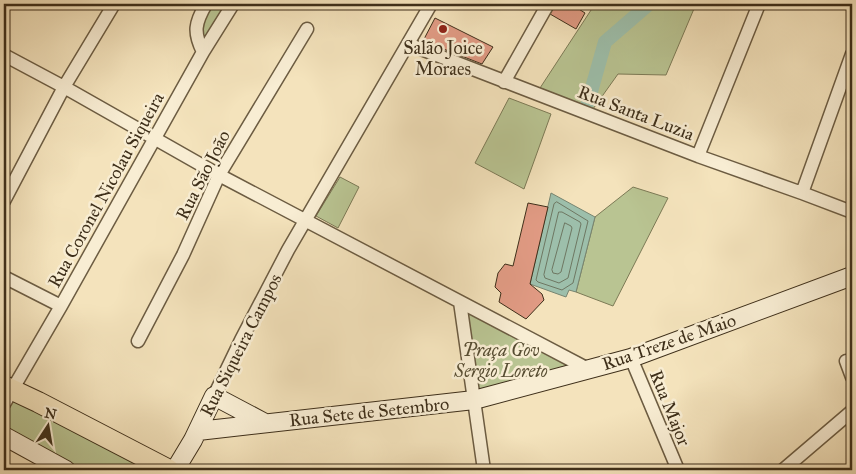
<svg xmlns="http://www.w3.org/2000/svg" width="856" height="474" viewBox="0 0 856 474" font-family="'IM FELL Great Primer',serif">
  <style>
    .green { fill: #b9c492; stroke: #7c7a56 }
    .water { fill: #9dbfab; stroke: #778571 }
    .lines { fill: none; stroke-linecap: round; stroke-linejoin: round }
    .shore { stroke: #6e7762; stroke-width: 1 }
    .canal { stroke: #9dbfab; stroke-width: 14 }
    .building { fill: #e09a83; stroke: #3e2f1a }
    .street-casing { stroke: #6c5c42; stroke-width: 15 }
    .secondary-casing { stroke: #3e2f1a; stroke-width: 20 }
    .primary-casing { stroke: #3e2f1a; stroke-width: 22 }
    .street { stroke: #f8edd3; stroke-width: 12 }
    .secondary { stroke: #f8edd3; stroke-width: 18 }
    .primary { stroke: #f4e3bc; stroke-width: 20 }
    .poi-dot { fill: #8f2418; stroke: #f8edd3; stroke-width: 2 }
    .labels { text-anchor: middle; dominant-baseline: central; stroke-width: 5; stroke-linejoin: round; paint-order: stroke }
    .poi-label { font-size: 18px; fill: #3e2f1a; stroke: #f8edd3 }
    .street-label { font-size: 18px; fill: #3e2f1a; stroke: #f8edd3 }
    .park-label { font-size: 18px; font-style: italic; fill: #574d32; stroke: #f8edd3 }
  </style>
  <rect width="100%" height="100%" fill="#f4e3bc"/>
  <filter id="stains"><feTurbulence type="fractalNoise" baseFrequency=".004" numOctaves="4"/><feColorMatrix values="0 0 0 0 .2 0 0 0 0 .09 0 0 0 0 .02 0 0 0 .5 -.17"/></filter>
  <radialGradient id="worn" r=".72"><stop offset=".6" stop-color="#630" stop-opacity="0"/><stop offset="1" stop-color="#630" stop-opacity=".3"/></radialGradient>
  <path class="green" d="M211,4H228L203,44L199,27Z
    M595,4H696L666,75L618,74L593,109L540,88Z
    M509,98L551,114L524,189L475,163Z
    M340,177L359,187L338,228L316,216Z
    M633,187L668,198L613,306L576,292L595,217Z
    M465,309L578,368L478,396Z
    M14,394L163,470H74L4,432V411Z"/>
  <path class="water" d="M551,193L595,217L576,292L569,290L566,297L530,284Z"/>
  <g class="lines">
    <path class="shore" d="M557,202L588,221L573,283L562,290L538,282L536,280L554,204Z
      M559,212H562L580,222L581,224L568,278L559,283L545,278L544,275Z
      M565,223L571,226L572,228L561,272L558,274L553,273L552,270Z"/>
    <path class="canal" d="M588,102L605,42L649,4"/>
  </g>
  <path class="building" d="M556,4H571L585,13L576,29L550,14Z
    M435,18L493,47L482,64L423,41Z
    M528,203L548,207L530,284L542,294L544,300L526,319L499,302L501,293L495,287L498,273L505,264L513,266Z"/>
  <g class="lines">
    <defs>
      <path id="street" d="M408,44L698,156L802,193L852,212
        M203,52C193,32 195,23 206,4
        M4,55L64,87L219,175L590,370
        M504,82L548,4
        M698,156L759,4
        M802,193L852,54
        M4,201L64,87L114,4
        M4,277L61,306
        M460,302L484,470
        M138,341L183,255L219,175L307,29
        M631,358L678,470
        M846,361L852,377
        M214,396L241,340L288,250L431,4
        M4,404L61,306L203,52L233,4
        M783,470L852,411"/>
      <path id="secondary" d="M198,431L474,400L631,358L852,276
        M4,436L66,470
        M175,470L193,440L214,396L265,423"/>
      <path id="primary" d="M4,386L38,402L169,470"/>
    </defs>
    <use href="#street" class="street-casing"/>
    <use href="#secondary" class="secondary-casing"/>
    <use href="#primary" class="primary-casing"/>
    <use href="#street" class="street"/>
    <use href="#secondary" class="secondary"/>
    <use href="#primary" class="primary"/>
  </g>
  <circle class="poi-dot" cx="443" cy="29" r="5"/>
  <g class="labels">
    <g class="poi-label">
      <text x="443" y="48">Salão Joice<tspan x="443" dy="21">Moraes</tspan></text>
    </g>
    <g class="street-label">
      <text transform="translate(636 113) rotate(21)">Rua Santa Luzia</text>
      <text transform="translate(203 175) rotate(-63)">Rua São João</text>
      <text transform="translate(106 190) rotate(-61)">Rua Coronel Nicolau Siqueira</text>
      <text transform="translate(669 342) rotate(-19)">Rua Treze de Maio</text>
      <text transform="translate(241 345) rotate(-63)">Rua Siqueira Campos</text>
      <text transform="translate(670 408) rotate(68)">Rua Major</text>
      <text transform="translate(369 412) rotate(-6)">Rua Sete de Setembro</text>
    </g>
    <g class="park-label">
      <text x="501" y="350">Praça Gov<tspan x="501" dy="21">Sergio Loreto</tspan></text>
    </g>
  </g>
  <rect width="856" height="474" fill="none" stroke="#f4e3bc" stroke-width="20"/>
  <rect x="5" y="5" width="846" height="464" fill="none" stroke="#3e2f1a" stroke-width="2.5"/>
  <rect x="10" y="10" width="836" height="454" fill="none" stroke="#3e2f1a"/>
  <g transform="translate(48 426) rotate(12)" stroke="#f8edd3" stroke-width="4" paint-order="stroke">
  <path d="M0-4L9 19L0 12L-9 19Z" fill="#3e2f1a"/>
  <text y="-8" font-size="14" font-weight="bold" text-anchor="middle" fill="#3e2f1a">N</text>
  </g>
  <rect width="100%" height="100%" filter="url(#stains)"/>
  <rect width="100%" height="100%" fill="url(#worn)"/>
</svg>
